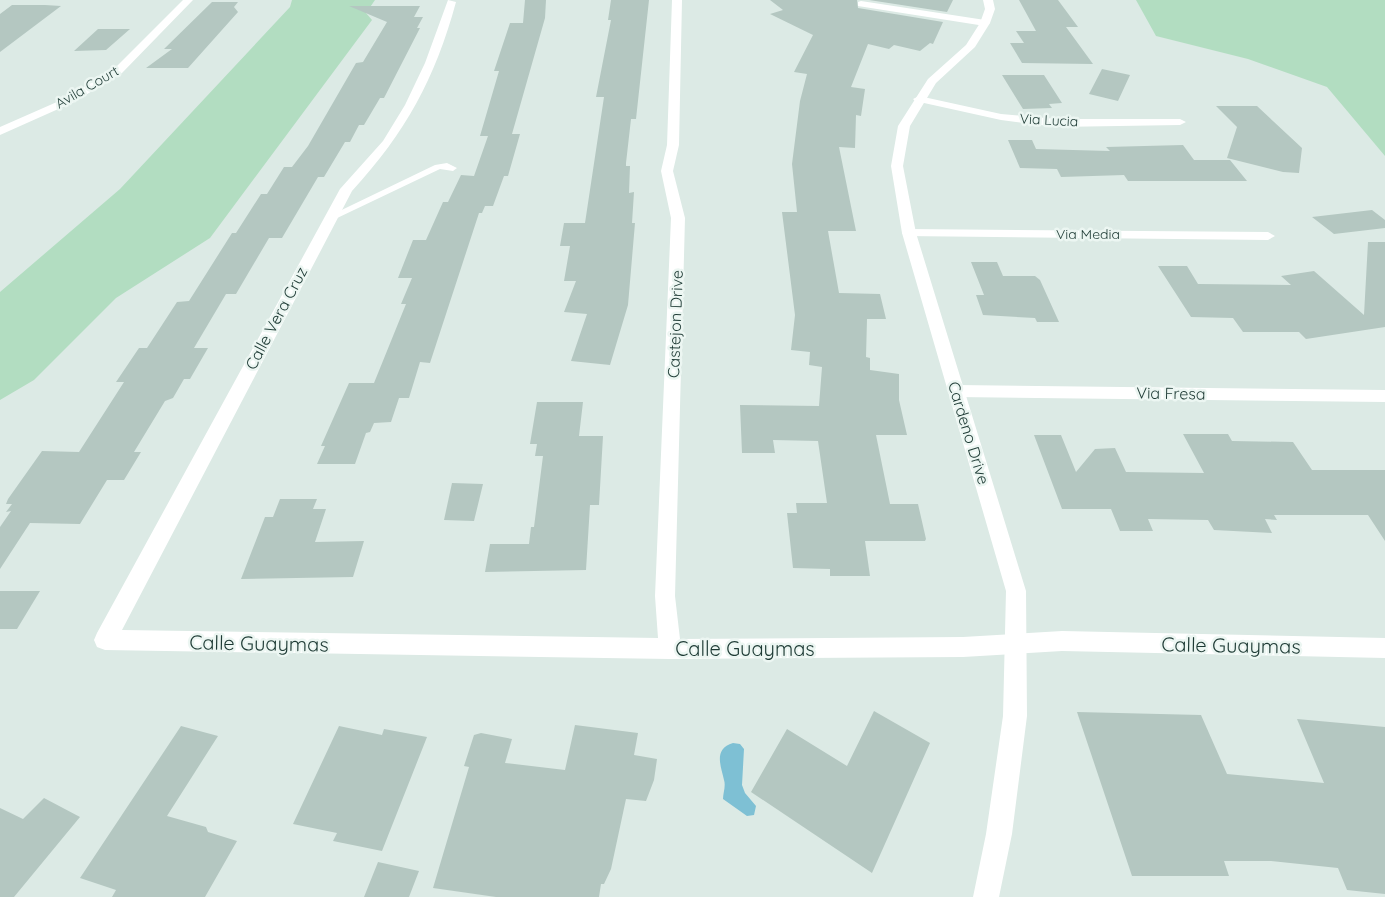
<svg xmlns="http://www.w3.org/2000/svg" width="1385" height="897" viewBox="0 0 1385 897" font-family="Quicksand,sans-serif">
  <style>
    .green { fill: #b2ddc1 }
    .water { fill: #7ec0d4 }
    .building { fill: #b4c7c1 }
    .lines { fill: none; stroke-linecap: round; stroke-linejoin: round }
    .service { fill: #fff; fill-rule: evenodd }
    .minor { fill: #fff; fill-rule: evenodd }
    .tertiary { fill: #fff; fill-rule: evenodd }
    .labels { text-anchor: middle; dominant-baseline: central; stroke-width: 5; stroke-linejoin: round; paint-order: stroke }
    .far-street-label { font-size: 14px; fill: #1d3a34; stroke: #ecf6f2 }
    .street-label { font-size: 16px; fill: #1d3a34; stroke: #ecf6f2 }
    .near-street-label { font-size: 20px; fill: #1d3a34; stroke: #ecf6f2 }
  </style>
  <rect width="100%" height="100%" fill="#dceae5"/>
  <path class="green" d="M292,0H375L366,13L372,20L210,238L116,298L34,380L0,400V292L120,189L290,7Z
    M1136,0H1385V156L1327,87L1248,59L1156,36Z"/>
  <path class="water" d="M733,743L740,744L744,749L742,785L745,793L756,806L754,815L747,816L723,799C723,793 726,786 724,780C721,766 713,749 733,743Z"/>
  <path class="building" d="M525,0H546L545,18L512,134H520L508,176H504L493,206H485L482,213H479L430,363L420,362L409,398H399L391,422L374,423L370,432L366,433L355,464H317L325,446H321L349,383H374L406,304H401L412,278H398L413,240H426L443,202H448L461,175L474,176L488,136H480L499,71H494L510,23H523Z
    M611,0H649L636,119H631L626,163V166H630L629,193L634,192L632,223H635L628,305L610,365L571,361L587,314L564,312L576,281H564L570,246H560L564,223H585L604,97H596L611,20H608Z
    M770,0H857L858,8L943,22L933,44L930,43L920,51L894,45L889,49L868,44L851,87L865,89L861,116L856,115L855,148L839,147L856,231H828L839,293L880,294L886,319H867L866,357L870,358V370L899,374V400L907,435H876L890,504H918L926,539L925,541H865L870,576H830V569L793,568L787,513H797L796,503H827L818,441L773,440L775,453H742L740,405L819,406L822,367L809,365L810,352L791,350L795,315L782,212H797L792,164L800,101L807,74L794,72L813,35L770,14L783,10Z
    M869,0H953L947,12Z
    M1019,0H1058L1078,27H1066L1093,64L1022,63L1010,43H1024L1016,31H1036Z
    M212,2H238L234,7L238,12L188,68H146L172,49H164Z
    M12,5H45L61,6L0,52V14Z
    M349,6H420L414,17H423L417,28H420L384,98H380L364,125H359L350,142H345L324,177H318L282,238H269L236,294H226L194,348H208L190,379H184L173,398L165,401L134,452H141L124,480H107L80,524L30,523L0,569V527L11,511L6,512L12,504H6L8,499L42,451L79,452L124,382H116L139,348H147L177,302L189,301L232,233H236L261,194H267L284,167H292L308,146L356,63L363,62L387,22Z
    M98,29H130L106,50L74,51Z
    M1102,69L1130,75L1118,101L1089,94Z
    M1002,75H1044L1062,103L1049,104L1052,108L1023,109Z
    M1216,106H1257L1302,148L1299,173L1283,172L1227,158L1237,127Z
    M1008,140H1032L1036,149L1110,151L1106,147L1183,145L1194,160H1230L1247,181H1128L1124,175L1061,177L1057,169L1020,168Z
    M1372,210L1385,220V228L1334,234L1312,217Z
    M1368,242H1385V327L1306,339L1299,332H1243L1233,318L1191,317L1158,266H1187L1198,284L1291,285L1281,276L1314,271L1364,315Z
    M971,262H997L1003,276H1035L1040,280L1059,322H1037L1035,318L983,315L976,295H984Z
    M537,402H583L579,436H603L599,505H590L586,570L485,572L490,544H529L531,527H534L543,456H535L537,444H530Z
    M1183,434H1228L1232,441L1293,442L1312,470H1385V541L1368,515H1274L1277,520L1265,519L1272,533L1214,530L1208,520L1148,519L1153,531H1120L1111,509H1062L1034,435H1061L1076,472L1095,449L1115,448L1126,472L1204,473Z
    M452,483L483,484L474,521L444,520Z
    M280,499H317L313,509H326L315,542L364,541L353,577L241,579L265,517H273Z
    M0,591H40L17,629H0Z
    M874,711L930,743L872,873L751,792L787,729L847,766Z
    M1077,712L1201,715L1227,774L1324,783L1297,719L1385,727V894L1347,890L1338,868L1271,861H1224L1229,876H1132Z
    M575,725L638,733L634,755L657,759L654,780L646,801L626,799L611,869L604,884H601L599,897H496L433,888L469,767L464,766L474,735L481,733L512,739L505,763L565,770Z
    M181,726L218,736L167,816L206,827L208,832L237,841L205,897H112L116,890L80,878Z
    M339,726L382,735L384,729L427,737L382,851L333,841L337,833L293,824Z
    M44,798L80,817L14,897H0V808L23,819Z
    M378,862L419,871L409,897H364Z"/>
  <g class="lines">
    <path class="service" d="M447,163L457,168L453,171L440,169L333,220L330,221L325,218L435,165Z"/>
    <path class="minor" d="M183,0H193L122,73L74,102L0,135V127L66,98L114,69Z
      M448,0L456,2C435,79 406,132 352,191L122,630L658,638L655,596L671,218L661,171L667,145L672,0H682L679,145L673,171L685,218L675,596L680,639L963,637L1062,631L1385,638V658L1062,651L963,657L670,659L105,650L97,647L94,640L97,633L340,189L383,141L405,105L425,63Z
      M861,1L985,20L990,23L985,26L858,6V2Z
      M919,96L1001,114L1057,119H1180L1186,122L1180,125L1057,127L1001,120L915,101L913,99Z
      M909,229L1268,232L1275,236L1268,240L904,236L902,233Z
      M957,385L1385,390V402L957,397L949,391Z"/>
    <path class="tertiary" d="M983,0H993L995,9L990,23L975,47L936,83L910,126L903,166L916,233L1026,591L1027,716L1012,834L999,897H973L986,834L1003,716L1006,591L902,233L891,166L898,126L928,79L966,45L980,23L985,9Z"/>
  </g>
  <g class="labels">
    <g class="far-street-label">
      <text transform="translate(87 87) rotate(-30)">Avila Court</text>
      <text transform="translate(1049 120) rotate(3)">Via Lucia</text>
      <text x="1088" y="234">Via Media</text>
    </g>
    <g class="street-label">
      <text transform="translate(276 318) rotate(-62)">Calle Vera Cruz</text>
      <text transform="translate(675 324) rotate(-88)">Castejon Drive</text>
      <text transform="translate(1171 393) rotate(1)">Via Fresa</text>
      <text transform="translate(969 433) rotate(73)">Cardeno Drive</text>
    </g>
    <g class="near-street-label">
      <text transform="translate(259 643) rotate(1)">Calle Guaymas</text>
      <text transform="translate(1231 645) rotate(1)">Calle Guaymas</text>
      <text x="745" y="648">Calle Guaymas</text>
    </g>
  </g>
</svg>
